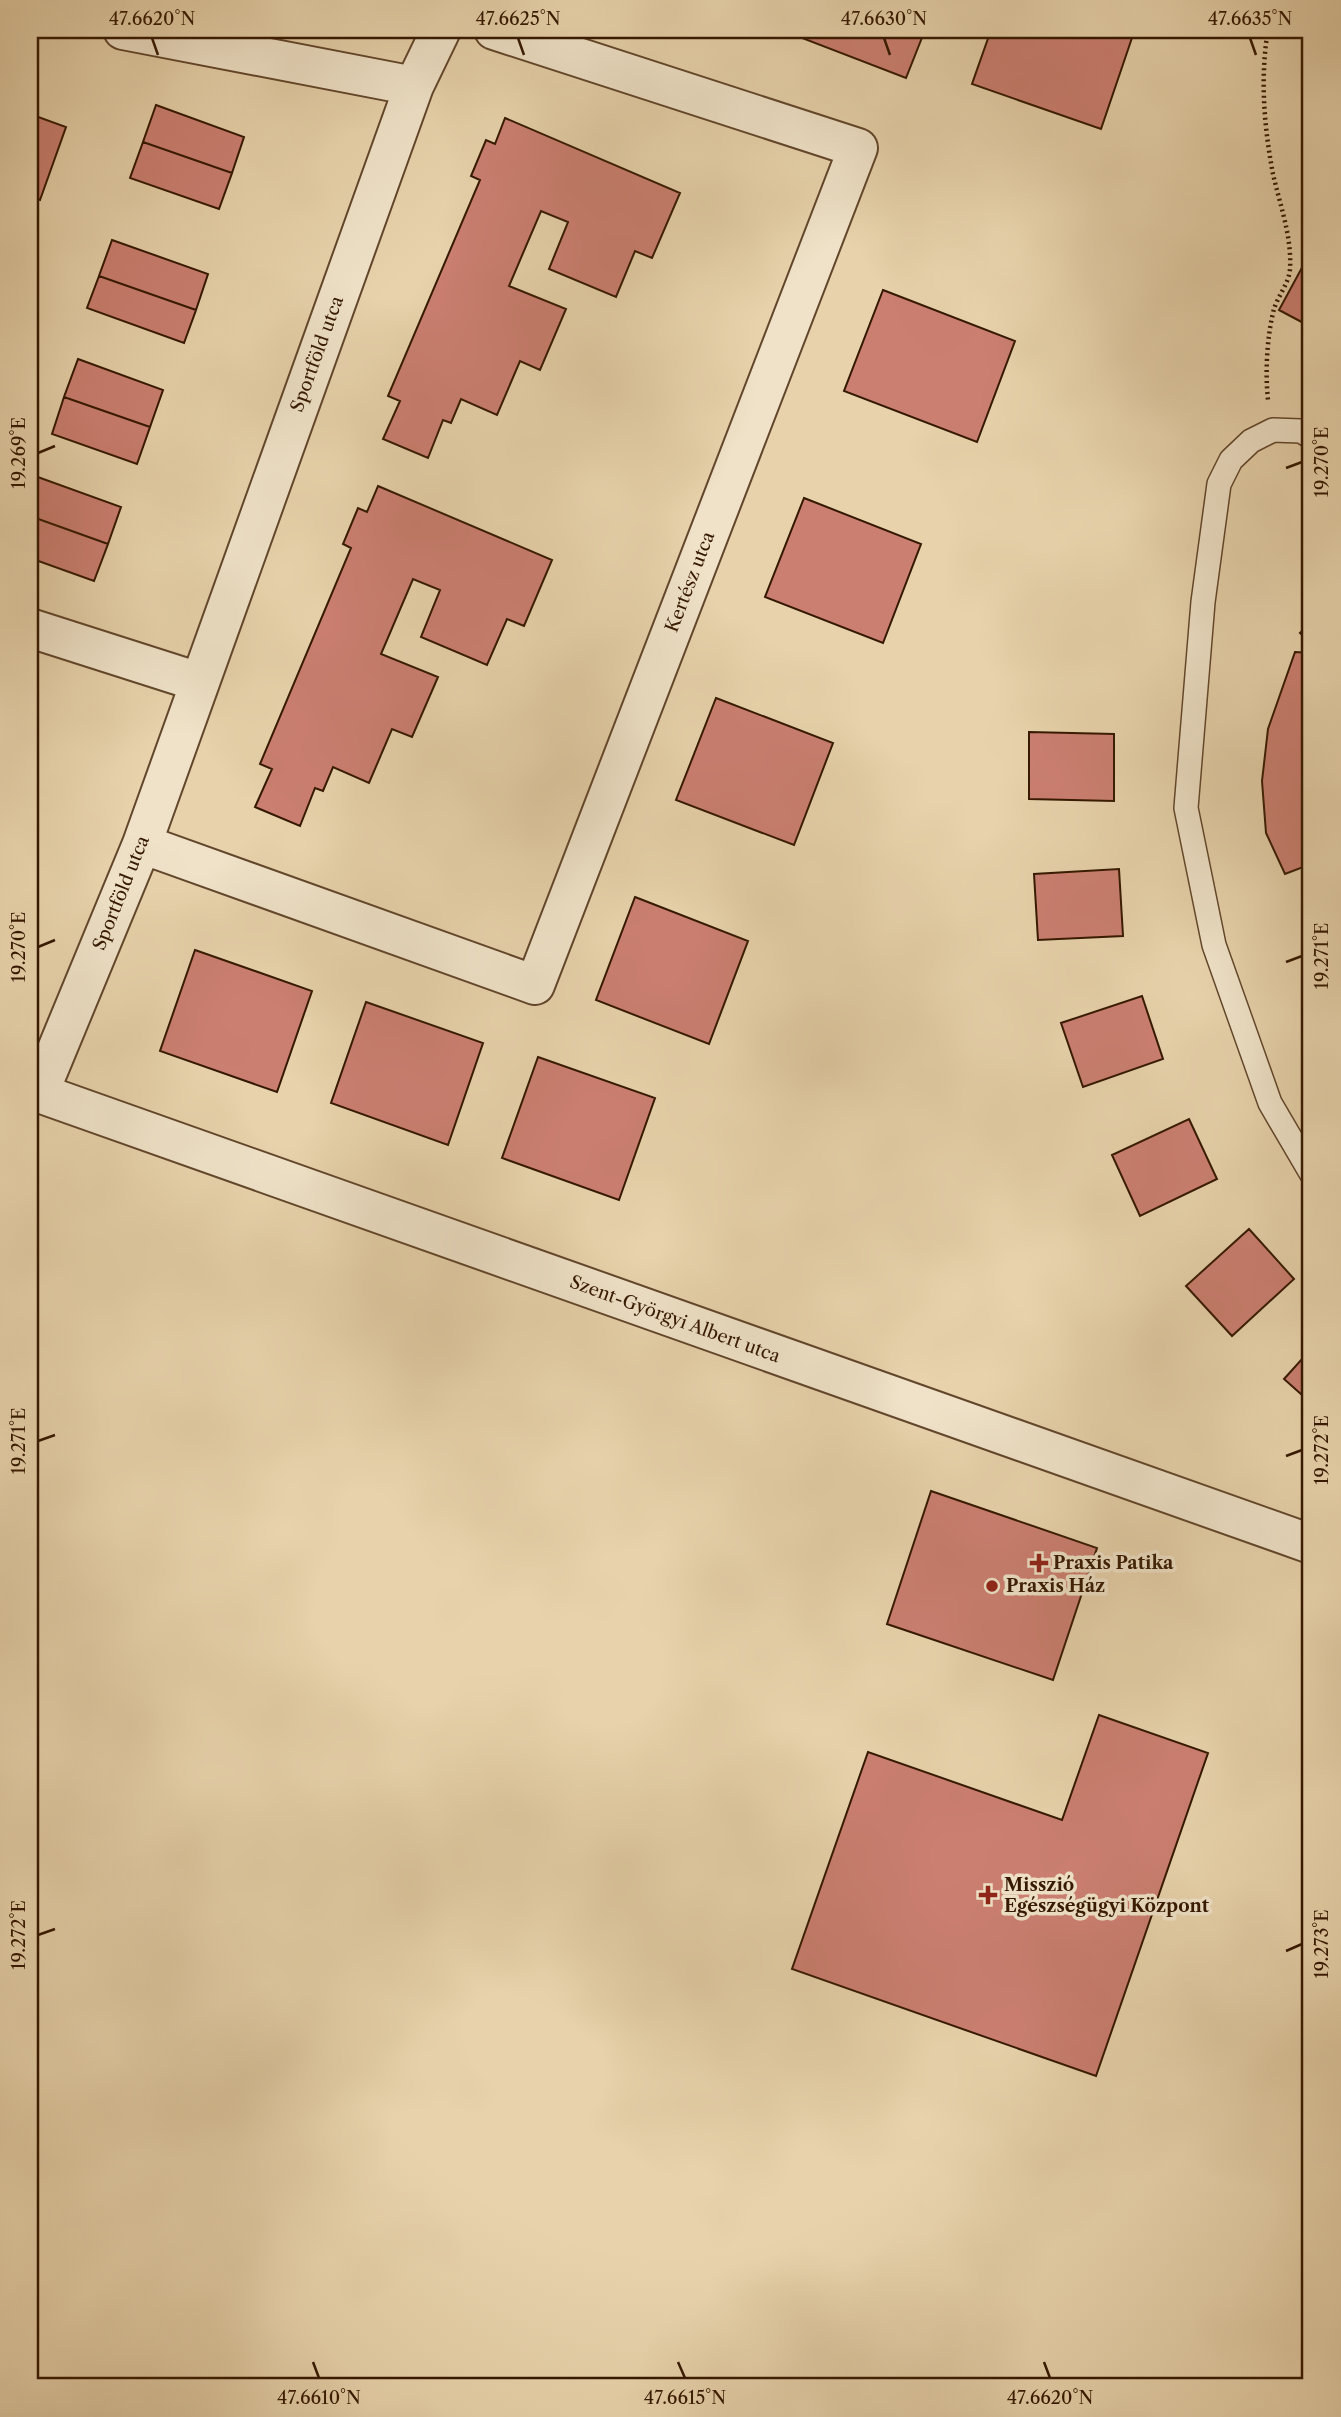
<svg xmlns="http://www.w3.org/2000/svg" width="1341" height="2417" viewBox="0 0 1341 2417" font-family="'Libre Caslon Text',serif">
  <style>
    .building { fill: #cb7f71; stroke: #351800; stroke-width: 2 }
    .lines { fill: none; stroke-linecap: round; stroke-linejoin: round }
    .lane-casing { stroke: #62462b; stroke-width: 26 }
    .street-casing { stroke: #62462b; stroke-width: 42 }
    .path { stroke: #351800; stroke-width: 4.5; stroke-dasharray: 2 3.5; stroke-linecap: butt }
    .lane { stroke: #efe2c8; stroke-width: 23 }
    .street { stroke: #efe2c8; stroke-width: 38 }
    .ticks { fill: none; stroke: #351800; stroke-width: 2.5 }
    .poi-dot { fill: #8f2418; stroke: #efe2c8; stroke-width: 2.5 }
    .labels { text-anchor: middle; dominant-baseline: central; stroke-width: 7; stroke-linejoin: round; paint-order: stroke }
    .street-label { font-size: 18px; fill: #351800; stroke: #efe2c8 }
    .poi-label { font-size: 18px; font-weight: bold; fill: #351800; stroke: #efe2c8; text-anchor: start }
    .neatline { fill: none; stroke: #351800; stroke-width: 2.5 }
    .ticks-label { font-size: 18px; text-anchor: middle; fill: #351800 }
  </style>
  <rect width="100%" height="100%" fill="#e7d2ab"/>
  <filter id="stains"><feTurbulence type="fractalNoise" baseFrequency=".00286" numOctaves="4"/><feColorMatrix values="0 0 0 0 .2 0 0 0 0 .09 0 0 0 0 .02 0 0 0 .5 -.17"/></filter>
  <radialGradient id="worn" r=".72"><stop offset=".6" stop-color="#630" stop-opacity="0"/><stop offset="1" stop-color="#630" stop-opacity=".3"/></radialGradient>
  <path class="building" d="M790,30H925L906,78L789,33Z
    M991,30H1128L1134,32L1101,129L972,84Z
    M156,105L244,137L232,173L143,142Z
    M30,114L66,127L40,200L30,196Z
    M505,118L680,193L652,258L635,251L616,297L549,269L568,222L541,211L509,286L566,309L540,370L520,361L497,415L461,399L451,423L443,420L428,458L383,439L400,401L388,396L480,180L471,176L486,140L495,144Z
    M143,142L232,173L219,209L130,178Z
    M112,240L208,274L196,310L99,276Z
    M1311,251V327L1279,310Z
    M99,276L196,310L184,343L87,308Z
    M883,290L1015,341L977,442L844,391Z
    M78,359L163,390L150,427L64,397Z
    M64,397L150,427L137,464L52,434Z
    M35,476L121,507L108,544L30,516V491Z
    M378,486L552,560L524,626L507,619L487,665L421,637L440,590L413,579L381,654L438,677L412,737L392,729L369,783L333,767L323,791L315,788L300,826L255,807L272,769L260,764L351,548L343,544L358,508L367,512Z
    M804,498L921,544L883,643L765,597Z
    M30,516L108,544L94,581L30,558Z
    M1311,622V643L1300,633Z
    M1295,652L1311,653V864L1285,874L1266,833L1262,781L1268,729Z
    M716,698L833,743L794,845L676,800Z
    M1029,732L1114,734V801L1029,799Z
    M1119,869L1123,936L1038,940L1034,874Z
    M635,897L748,941L709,1044L596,1000Z
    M195,950L312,991L277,1092L160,1051Z
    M1142,996L1163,1059L1083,1087L1061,1023Z
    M366,1002L483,1043L448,1145L331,1103Z
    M538,1057L655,1098L619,1200L502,1158Z
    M1189,1119L1217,1179L1140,1216L1112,1155Z
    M1249,1229L1294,1279L1232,1336L1186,1286Z
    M1311,1349V1403L1284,1379Z
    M931,1491L1097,1548L1053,1680L887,1624Z
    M1099,1715L1208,1753L1096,2076L792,1969L868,1752L1062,1820Z"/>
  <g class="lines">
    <defs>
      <path id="lane" d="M1311,437L1301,431L1273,430L1251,441L1231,460L1219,484L1203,602L1186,808L1214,945L1270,1103L1311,1173"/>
      <path id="street" d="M123,30L414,86
        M30,628L199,682
        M142,844L535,985L858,148L494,30
        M30,1092L39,1093L1311,1544
        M39,1093L142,844L414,86L441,30"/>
    </defs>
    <use href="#lane" class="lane-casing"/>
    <use href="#street" class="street-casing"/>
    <path class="path" d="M1268,30C1260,77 1264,127 1273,174C1280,205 1292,237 1290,269C1289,283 1278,296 1274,309C1267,335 1265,373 1268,400"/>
    <use href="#lane" class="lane"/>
    <use href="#street" class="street"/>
  </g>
  <path class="ticks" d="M152,38L158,55M518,38L524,55M884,38L890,55M1250,38L1256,55M38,453L55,446M1286,468L1302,462M38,947L55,940M1286,962L1302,956M38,1441L55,1435M1286,1456L1302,1450M38,1935L55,1929M1286,1951L1302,1944M313,2362L319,2378M678,2362L685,2378M1044,2362L1050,2378"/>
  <g class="poi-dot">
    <path d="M1035.5 1552.5h7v7h7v7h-7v7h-7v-7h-7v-7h7z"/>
    <circle cx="992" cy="1586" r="7"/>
    <path d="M984.5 1884.5h7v7h7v7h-7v7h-7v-7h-7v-7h7z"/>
  </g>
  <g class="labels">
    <g class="street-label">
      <text transform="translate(317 354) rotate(-70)">Sportföld utca</text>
      <text transform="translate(690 582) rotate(-69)">Kertész utca</text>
      <text transform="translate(121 893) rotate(-68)">Sportföld utca</text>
      <text transform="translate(675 1319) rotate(20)">Szent-Györgyi Albert utca</text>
    </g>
    <g class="poi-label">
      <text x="1053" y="1563">Praxis Patika</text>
      <text x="1006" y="1586">Praxis Ház</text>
      <text x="1004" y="1885">Misszió<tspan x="1004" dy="21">Egészségügyi Központ</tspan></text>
    </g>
  </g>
  <rect width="1341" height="2417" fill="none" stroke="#e7d2ab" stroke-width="77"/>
  <rect x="38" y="38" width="1264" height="2340" class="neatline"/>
  <g class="ticks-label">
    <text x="152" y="25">47.6620°N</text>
    <text x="518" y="25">47.6625°N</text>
    <text x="884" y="25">47.6630°N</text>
    <text x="1250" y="25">47.6635°N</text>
    <text transform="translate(19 453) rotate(-90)" y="6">19.269°E</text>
    <text transform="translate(1322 462) rotate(-90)" y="6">19.270°E</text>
    <text transform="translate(19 947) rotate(-90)" y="6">19.270°E</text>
    <text transform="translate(1322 956) rotate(-90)" y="6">19.271°E</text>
    <text transform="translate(19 1441) rotate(-90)" y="6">19.271°E</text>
    <text transform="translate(1322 1450) rotate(-90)" y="6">19.272°E</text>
    <text transform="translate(19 1935) rotate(-90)" y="6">19.272°E</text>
    <text transform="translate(1322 1944) rotate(-90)" y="6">19.273°E</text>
    <text x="319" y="2404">47.6610°N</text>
    <text x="685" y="2404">47.6615°N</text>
    <text x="1050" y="2404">47.6620°N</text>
  </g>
  <rect width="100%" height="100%" filter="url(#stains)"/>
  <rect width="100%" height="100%" fill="url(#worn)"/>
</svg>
